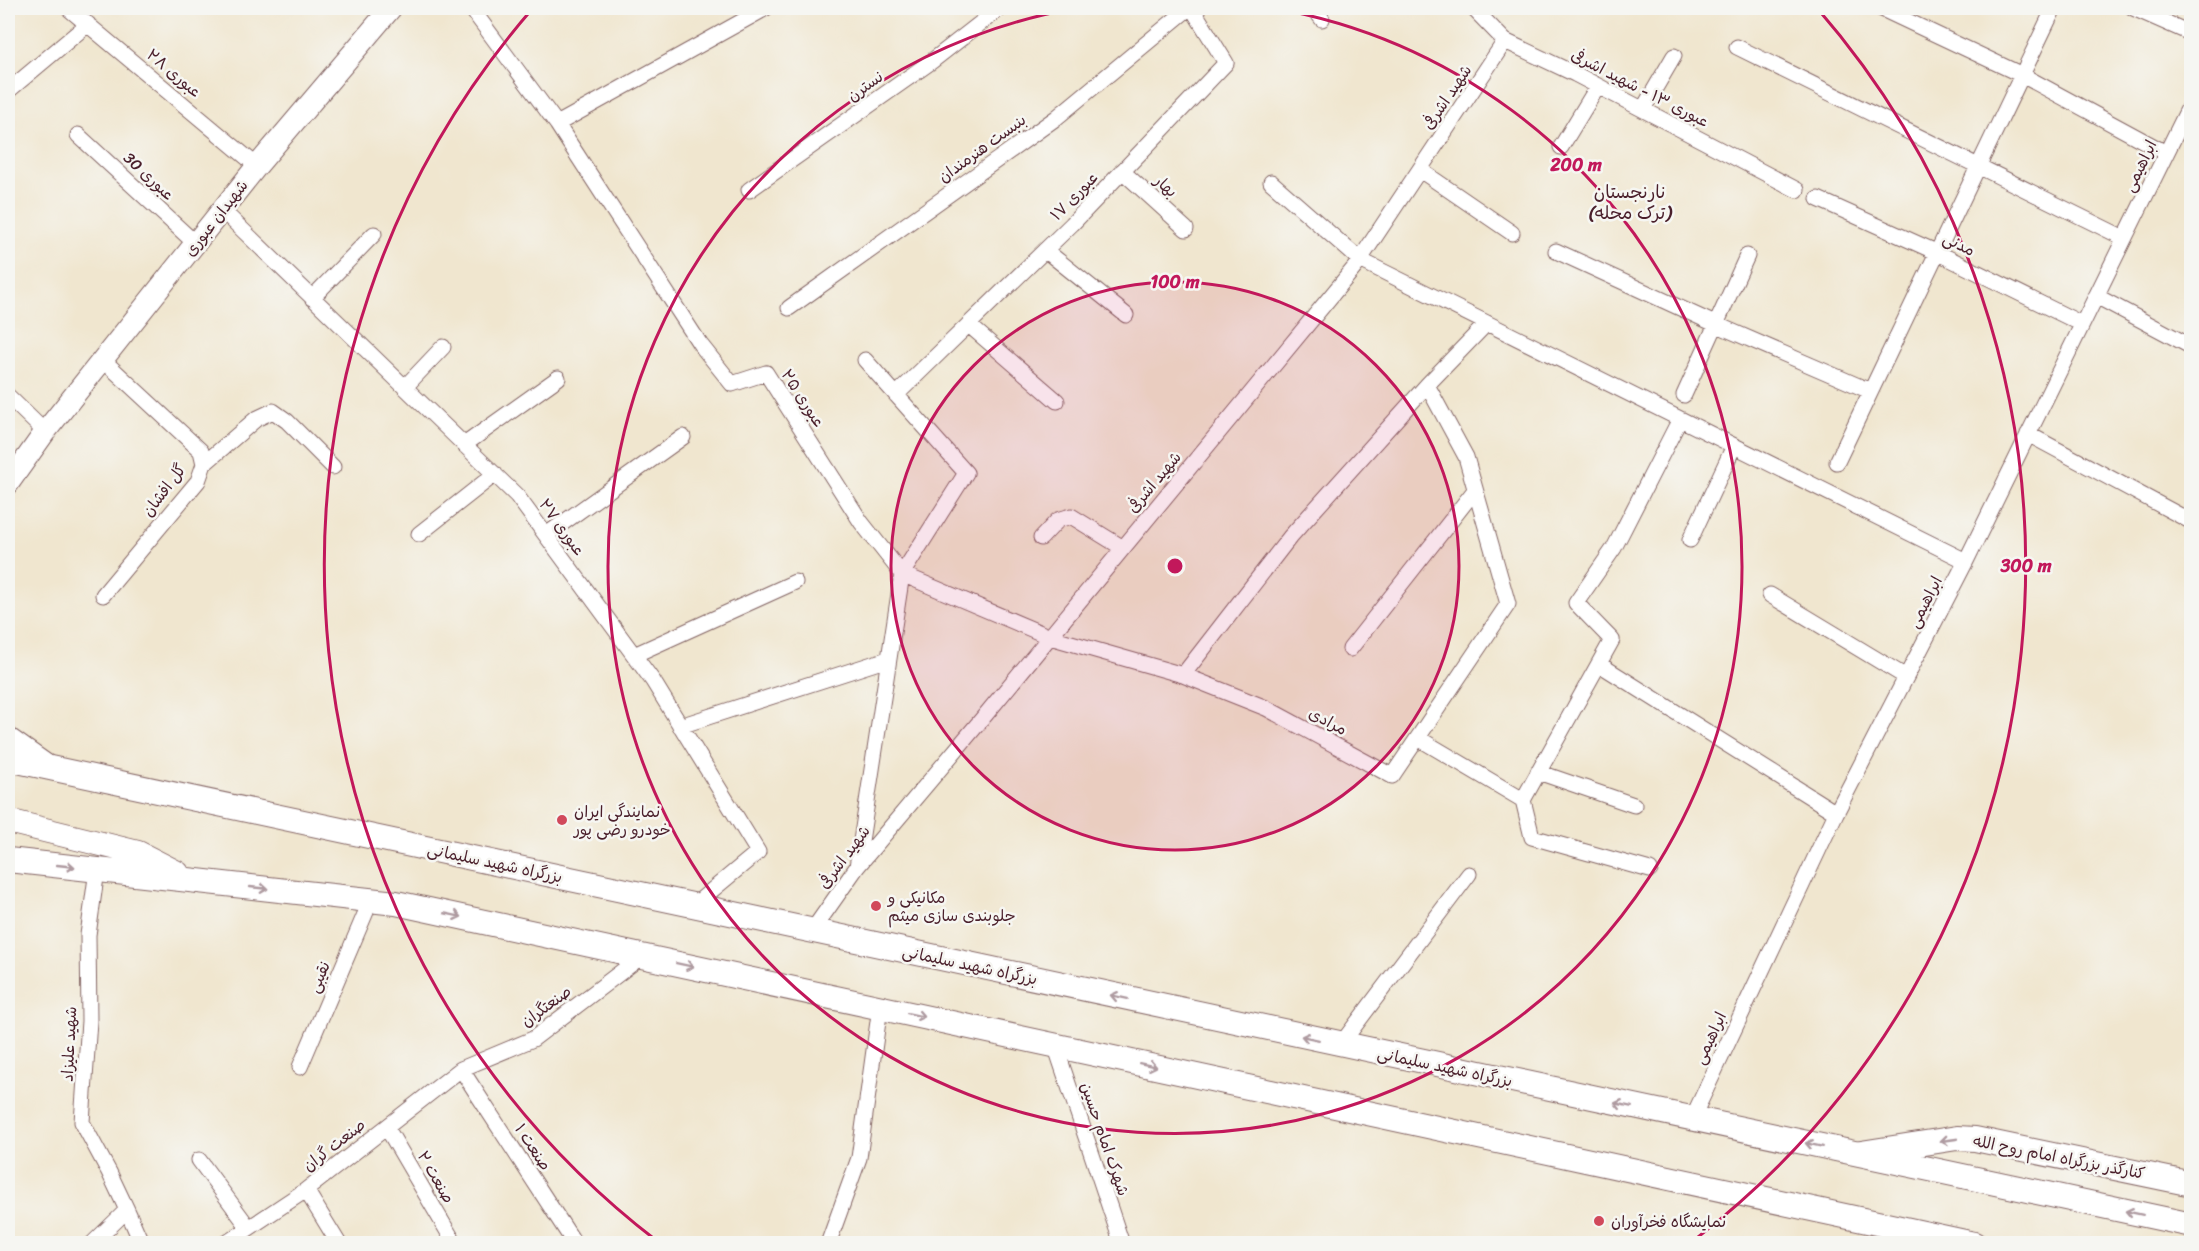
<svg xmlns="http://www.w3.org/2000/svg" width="2199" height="1251" viewBox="0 0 2199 1251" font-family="Sriracha,'Playpen Sans Arabic',sans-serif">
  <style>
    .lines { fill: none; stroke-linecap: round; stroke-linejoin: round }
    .minor-casing { stroke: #846564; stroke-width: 17 }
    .secondary-casing { stroke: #846564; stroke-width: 23 }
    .primary-casing { stroke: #846564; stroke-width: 26 }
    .trunk-casing { stroke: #846564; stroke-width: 26 }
    .minor { stroke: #fff; stroke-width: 15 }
    .secondary { stroke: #fff; stroke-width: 21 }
    .primary { stroke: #fff; stroke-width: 24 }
    .trunk { stroke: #fff; stroke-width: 24 }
    .oneway { stroke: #ae9aa0 }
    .ring { fill: none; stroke: #c2185b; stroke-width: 3 }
    .poi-dot { fill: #d1495b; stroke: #f6f6f2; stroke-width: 2 }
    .labels { text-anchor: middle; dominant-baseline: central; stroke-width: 5; stroke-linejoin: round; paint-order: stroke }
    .street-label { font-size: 16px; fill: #4a1f2b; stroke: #f6f6f2 }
    .poi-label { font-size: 16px; fill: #4a1f2b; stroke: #f6f6f2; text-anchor: start }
    .neighbourhood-label { font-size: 18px; fill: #4a1f2b; stroke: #f6f6f2 }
    .centre { fill: #c2185b; stroke: #f6f6f2; stroke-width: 3 }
    .ring-label { font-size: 18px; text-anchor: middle; font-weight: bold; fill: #c2185b; stroke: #f6f6f2; stroke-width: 5; stroke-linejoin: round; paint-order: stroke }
  </style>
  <rect width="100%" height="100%" fill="#f6f6f2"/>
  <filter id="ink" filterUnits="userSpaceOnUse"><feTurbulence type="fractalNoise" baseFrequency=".0167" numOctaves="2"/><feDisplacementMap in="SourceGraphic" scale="12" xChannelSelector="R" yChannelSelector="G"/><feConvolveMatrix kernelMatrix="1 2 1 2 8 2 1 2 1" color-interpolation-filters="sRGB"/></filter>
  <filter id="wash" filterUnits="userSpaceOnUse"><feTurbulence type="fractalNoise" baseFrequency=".008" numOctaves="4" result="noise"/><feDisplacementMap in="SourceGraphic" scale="24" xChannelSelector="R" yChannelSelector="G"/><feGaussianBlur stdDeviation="1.35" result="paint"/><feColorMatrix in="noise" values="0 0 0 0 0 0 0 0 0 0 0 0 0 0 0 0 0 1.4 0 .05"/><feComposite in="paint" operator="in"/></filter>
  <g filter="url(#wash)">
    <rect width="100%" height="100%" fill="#f0e6cf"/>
  </g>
  <g filter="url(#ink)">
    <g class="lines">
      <defs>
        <path id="minor" d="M68,8L257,166
          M471,8L557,124L700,344L732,384L766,373L861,522L902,574L857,867
          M1314,8L1322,19
          M1473,8L1505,41L1575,74L1797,190
          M1880,8L2022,75L2166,153
          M2133,8L2192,34
          M1737,47L2124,238
          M8,91L88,24
          M1643,109L1674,56
          M557,124L766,8
          M78,135L196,244
          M1561,147L1598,86
          M1420,170L1512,233
          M1122,171L1186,229
          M1271,182L1360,260L1966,561
          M749,190L932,61L1000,8
          M1818,199L1936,252L2082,324
          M222,210L517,496L653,681L758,852L693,906
          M1045,250L1126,315
          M1556,251L1715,324L1870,391
          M2096,296L2192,347
          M312,298L374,234
          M789,308L1056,118L1189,8
          M969,325L1057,401
          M103,360L201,451L204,464L198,481L103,595
          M865,360L966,473L902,574L1050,637L1183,675L1266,708L1392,776L1508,604L1466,457L1427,385
          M405,387L443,347
          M896,395L1072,224L1226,63L1192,8
          M1684,395L1747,256
          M8,396L45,432
          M2028,434L2192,522
          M464,445L558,378
          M1837,462L2054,8
          M204,464L256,419L273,411L287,421L333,467
          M419,534L495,474
          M546,535L683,437
          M1041,538L1058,520L1071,516L1123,548
          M1690,540L1734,446
          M1770,595L1906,677
          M1350,649L1475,490
          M634,655L795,582
          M1599,664L1836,813
          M1183,675L1290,537L1427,385L1487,323
          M680,726L888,659
          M1418,738L1523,800
          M1538,772L1634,805
          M97,870L88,935L89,1021L82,1122L109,1172L127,1210
          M1650,870L1532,837L1523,800L1612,640L1576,603L1614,548L1680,419
          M812,931L857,867L982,719L1355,267L1505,41
          M1341,1044L1469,874
          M1055,1045L1122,1244
          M300,1067L371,900
          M461,1069L575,1244
          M1692,1119L1836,813L1966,561L2192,101
          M387,1128L455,1244
          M199,1160L249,1228
          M306,1190L339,1244
          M92,1244L127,1210L142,1244
          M225,1244L306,1190L461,1069L533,1039L642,956
          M828,1244L859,1158L880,1007"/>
        <path id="secondary" d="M8,484L45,432L257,166L391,8
          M8,738L49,767"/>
        <path id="primary" d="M1861,1153L1957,1138L1975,1139L2192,1184"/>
        <path id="trunk" d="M8,759L2192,1225
          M8,821L138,853L177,873
          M8,860L396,903L1974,1244"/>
      </defs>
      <use href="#minor" class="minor-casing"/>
      <use href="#secondary" class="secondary-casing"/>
      <use href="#primary" class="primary-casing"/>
      <use href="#trunk" class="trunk-casing"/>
      <use href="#minor" class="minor"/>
      <use href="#secondary" class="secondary"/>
      <use href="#primary" class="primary"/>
      <use href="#trunk" class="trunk"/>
    </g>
    <defs><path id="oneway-shaft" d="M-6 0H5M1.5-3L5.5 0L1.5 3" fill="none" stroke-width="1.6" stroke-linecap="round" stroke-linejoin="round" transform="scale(1.5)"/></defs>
    <g class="oneway">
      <use href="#oneway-shaft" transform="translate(66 866) rotate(6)"/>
      <use href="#oneway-shaft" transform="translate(259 888) rotate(6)"/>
      <use href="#oneway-shaft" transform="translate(453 915) rotate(12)"/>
      <use href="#oneway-shaft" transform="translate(685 965) rotate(12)"/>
      <use href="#oneway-shaft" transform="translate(1119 997) rotate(-168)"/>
      <use href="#oneway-shaft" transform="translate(916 1015) rotate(12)"/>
      <use href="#oneway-shaft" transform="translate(1310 1038) rotate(-168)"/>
      <use href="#oneway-shaft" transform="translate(1148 1065) rotate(12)"/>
      <use href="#oneway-shaft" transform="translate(1623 1105) rotate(-168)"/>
      <use href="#oneway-shaft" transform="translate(1949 1140) rotate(172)"/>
      <use href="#oneway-shaft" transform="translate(1814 1145) rotate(-168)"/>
      <use href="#oneway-shaft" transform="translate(2134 1213) rotate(-168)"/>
    </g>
  </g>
  <circle cx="1175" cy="566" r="284" fill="#c2185b" fill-opacity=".12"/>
  <g class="ring">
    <circle cx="1175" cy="566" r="284"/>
    <path d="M1273 8A567 567 0 1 1 1077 8"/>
    <path d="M657 1241A851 851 0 0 1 533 8M1817 8A851 851 0 0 1 1693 1241"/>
  </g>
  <g class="poi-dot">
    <circle cx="562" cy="820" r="6"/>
    <circle cx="876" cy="906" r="6"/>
    <circle cx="1599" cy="1221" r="6"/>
  </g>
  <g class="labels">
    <g class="street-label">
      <text transform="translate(174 73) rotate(40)">عبوری ۲۸</text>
      <text transform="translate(865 86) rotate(-35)">نسترن</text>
      <text transform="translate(1640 88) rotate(27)">عبوری ۱۳ - شهید اشرفی</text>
      <text transform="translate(1447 97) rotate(-56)">شهید اشرفی</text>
      <text transform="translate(982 148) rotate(-36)">بنبست هنرمندان</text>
      <text transform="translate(2140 166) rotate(-64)">ابراهیمی</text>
      <text transform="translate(149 176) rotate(43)">عبوری 30</text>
      <text transform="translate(1166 186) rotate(42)">بهار</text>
      <text transform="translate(1074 196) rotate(-46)">عبوری ۱۷</text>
      <text transform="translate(216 218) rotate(-52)">شهیدان عبوری</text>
      <text transform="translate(1959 244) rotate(26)">مدنی</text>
      <text transform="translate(803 398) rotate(57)">عبوری ۲۵</text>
      <text transform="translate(1154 482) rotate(-50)">شهید اشرفی</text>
      <text transform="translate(164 490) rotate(-53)">گل افشان</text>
      <text transform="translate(562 527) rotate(54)">عبوری ۲۷</text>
      <text transform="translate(1925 602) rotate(-63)">ابراهیمی</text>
      <text transform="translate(1328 721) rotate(28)">مرادی</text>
      <text transform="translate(844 857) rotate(-53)">شهید اشرفی</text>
      <text transform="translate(495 863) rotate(12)">بزرگراه شهید سلیمانی</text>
      <text transform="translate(970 965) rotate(12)">بزرگراه شهید سلیمانی</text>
      <text transform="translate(319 977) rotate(-67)">نقیبی</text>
      <text transform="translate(546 1006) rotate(-36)">صنعتگران</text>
      <text transform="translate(1710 1038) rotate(-65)">ابراهیمی</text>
      <text transform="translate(69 1044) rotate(-87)">شهید علیزاد</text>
      <text transform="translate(1445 1067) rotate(12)">بزرگراه شهید سلیمانی</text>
      <text transform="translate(1105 1139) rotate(71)">شهرک امام حسین</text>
      <text transform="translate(334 1145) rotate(-38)">صنعت گران</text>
      <text transform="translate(533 1147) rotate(57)">صنعت ۱</text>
      <text transform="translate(2059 1157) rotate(11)">کنارگذر بزرگراه امام روح الله</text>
      <text transform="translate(436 1177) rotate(60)">صنعت ۲</text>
    </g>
    <g class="poi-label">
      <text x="574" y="811">نمایندگی ایران<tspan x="574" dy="18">خودرو رضی پور</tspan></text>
      <text x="888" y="897">مکانیکی و<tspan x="888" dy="18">جلوبندی سازی میثم</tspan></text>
      <text x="1611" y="1221">نمایشگاه فخرآوران</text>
    </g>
    <g class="neighbourhood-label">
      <text x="1630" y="192">نارنجستان<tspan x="1630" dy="21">(ترک محله)</tspan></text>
    </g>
  </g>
  <circle cx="1175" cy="566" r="9" class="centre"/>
  <g class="ring-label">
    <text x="1576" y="171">200 m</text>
    <text x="1175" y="288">100 m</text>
    <text x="2026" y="572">300 m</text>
  </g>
  <rect width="2199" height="1251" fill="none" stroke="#f6f6f2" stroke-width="30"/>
</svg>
